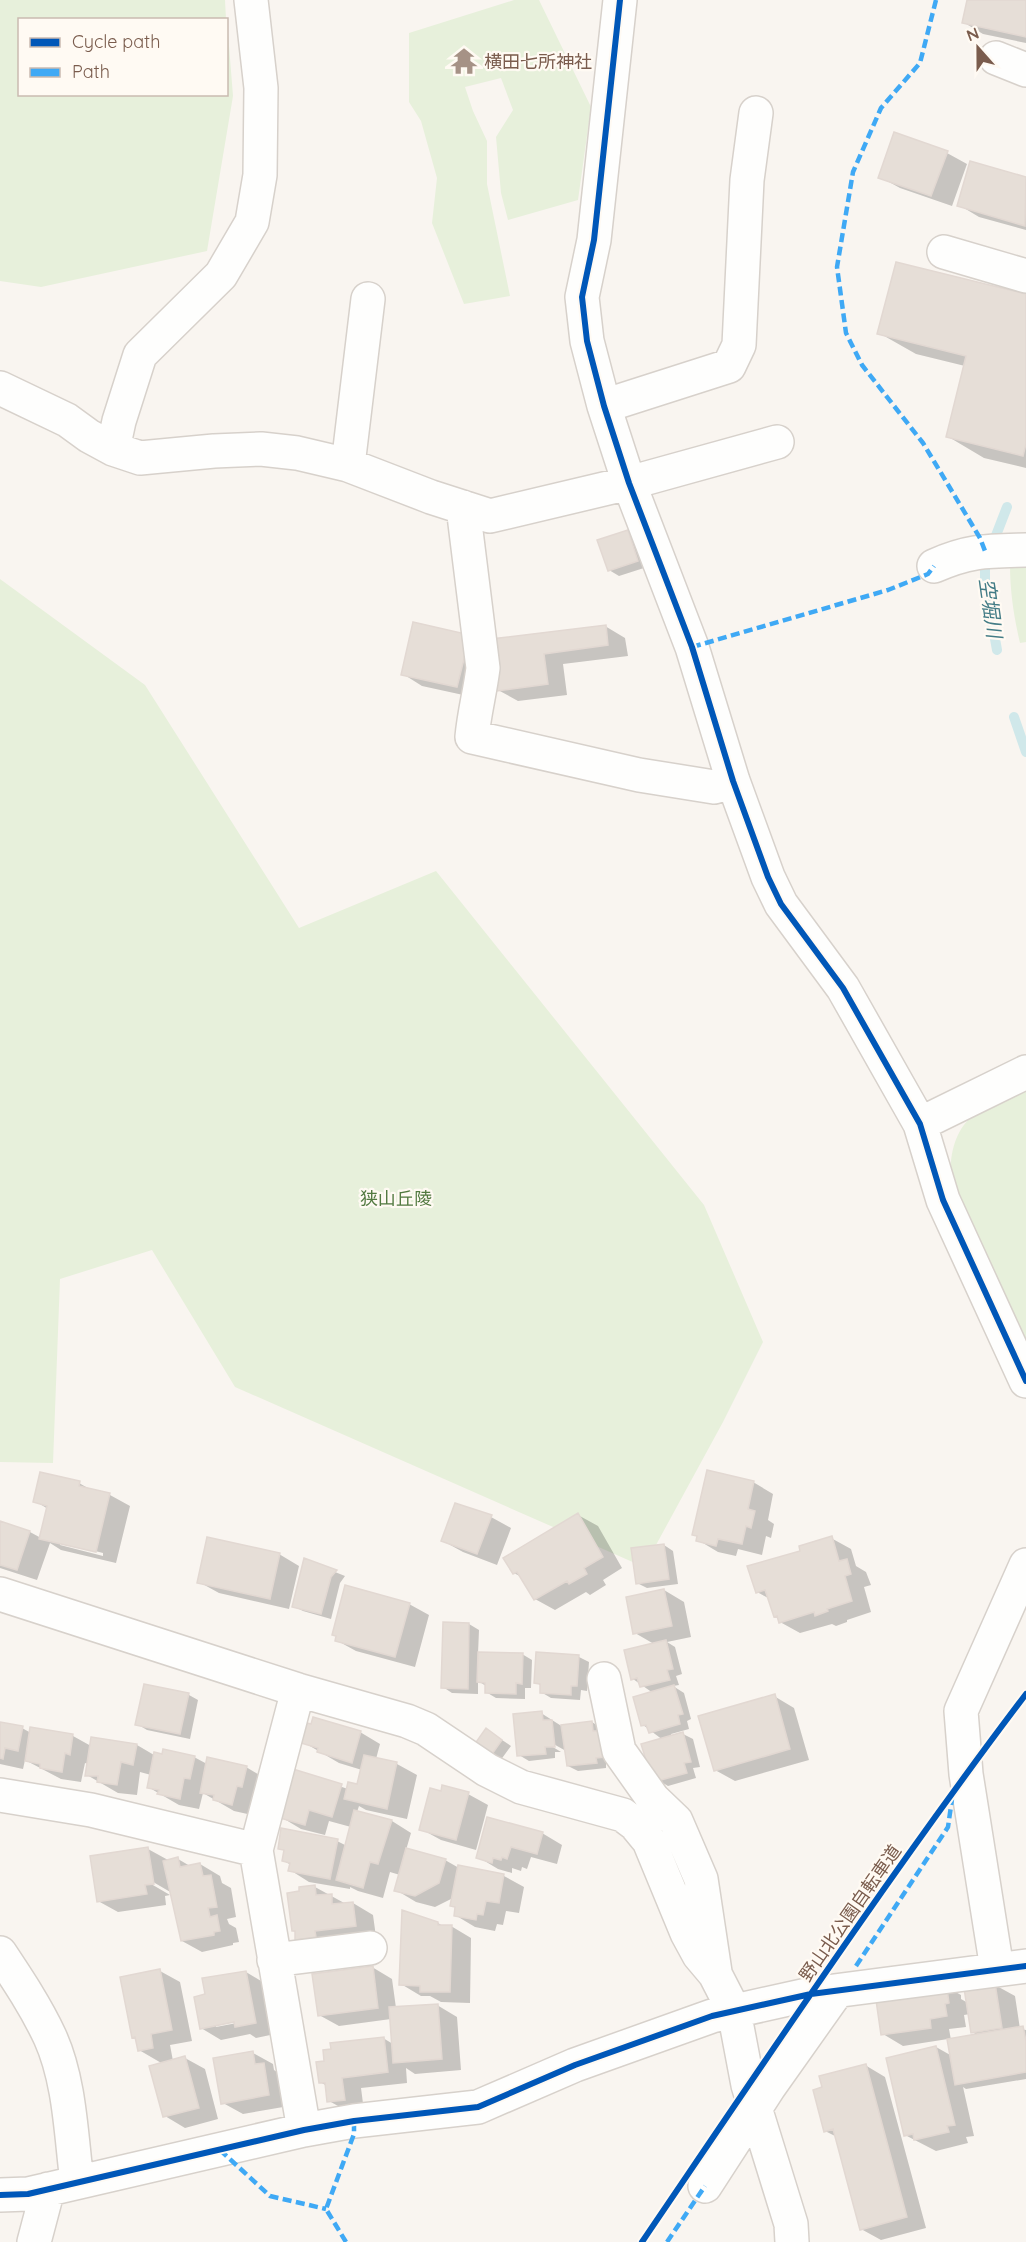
<svg xmlns="http://www.w3.org/2000/svg" width="1026" height="2242" viewBox="0 0 1026 2242" font-family="Quicksand,'Noto Sans JP',sans-serif">
  <style>
    .green { fill: #e7f0db }
    .shadow { fill: #0003; fill-rule: evenodd }
    .lines { fill: none; stroke-linecap: round; stroke-linejoin: round }
    .stream { stroke: #d0e8ea; stroke-width: 10 }
    .building { fill: #e6ded7; stroke: #e2d8d2; stroke-width: 1.5 }
    .minor-casing { stroke: #d7d1cb; stroke-width: 36 }
    .minor { stroke: #fefefd; stroke-width: 33 }
    .quiet { stroke: #3fa9f5; stroke-width: 4.5; stroke-dasharray: 9 4.5; stroke-linecap: butt }
    .cycleway-casing { stroke: #fffaf3; stroke-width: 10 }
    .cycleway { stroke: #0057b8; stroke-width: 6 }
    .labels { text-anchor: middle; dominant-baseline: central; stroke-width: 4.5; stroke-linejoin: round; paint-order: stroke }
    .poi-label { font-size: 18px; fill: #7a5c4d; stroke: #fffaf3; text-anchor: start }
    .park-label { font-size: 18px; fill: #537a41; stroke: #fffaf3 }
    .street-label { font-size: 18px; fill: #7a5c4d; stroke: #fffaf3 }
    .water-label { font-size: 20px; font-style: italic; fill: #437c86; stroke: #fffaf3 }
  </style>
  <rect width="100%" height="100%" fill="#f9f5f0"/>
  <path class="green" d="M0,0H225L226,19L20,20V94H226L227,21L233,96L207,251L41,287L0,281Z
    M514,0H539L591,107L578,200L508,220L501,193L496,137L513,110L501,78L465,87L473,111L487,141V184L510,296L464,304L432,223L437,178L421,121L409,102V33Z
    M1010,565H1026V642L1020,643C1014,617 1010,592 1010,565Z
    M0,579L145,685L299,928L436,871L704,1205L763,1342L723,1422L644,1567L235,1387L152,1250L60,1279L53,1463L0,1462Z
    M1026,1091V1349L951,1180C949,1154 955,1128 977,1112C991,1103 1011,1098 1026,1091Z"/>
  <path class="shadow" d="M968,0H1026V43L983,34L963,22Z
    M947,153L967,164L952,206L900,188L880,177Z
    M971,163L1026,179V230L979,217L959,205Z
    M1026,296V468L984,458L947,436L965,366L916,354L879,333Z
    M627,532L637,537L647,567L619,576L609,570Z
    M605,626L625,638L628,656L563,664L567,695L518,701L498,690L492,641Z
    M469,636L477,698L422,686L403,674Z
    M753,1482L773,1494L768,1520L774,1524L771,1538L766,1536L762,1555L738,1549L736,1556L718,1552L698,1540V1537L694,1535Z
    M79,1483L93,1491L110,1495L130,1506L116,1563L61,1550L50,1543L37,1580L0,1568V1523L30,1532L41,1538L48,1509L35,1501ZM60,1542L103,1553V1556L60,1545Z
    M578,1515L598,1526L622,1568L603,1580L606,1585L590,1595L586,1592L555,1610L535,1599L523,1578L514,1573Z
    M491,1517L511,1528L497,1565L463,1552L443,1541Z
    M831,1538L851,1549L856,1566L866,1572L871,1585L864,1587L871,1612L847,1620V1622L836,1626L832,1624L800,1633L780,1622L776,1616L770,1599L757,1592L802,1552Z
    M664,1545L673,1551L678,1584L647,1588L637,1583Z
    M279,1554L299,1566L289,1609L219,1593L199,1582Z
    M305,1560L345,1576L340,1583L331,1619L303,1611L293,1606Z
    M664,1590L684,1602L691,1637L667,1642L675,1647L682,1674L676,1676L679,1685L673,1686L684,1693L691,1719L687,1721L689,1729L671,1734L672,1737L683,1734L693,1739L700,1767L693,1768L696,1778L668,1786L658,1780L651,1772L663,1740L643,1725L653,1693L633,1679L654,1644L635,1633Z
    M409,1604L429,1615L415,1667L356,1651L336,1640Z
    M444,1623L469,1624L479,1630L478,1654H522L532,1660L531,1688H525V1699L496,1698L486,1692V1686L478,1681V1694L452,1693L443,1687Z
    M537,1654L579,1657L589,1662L587,1691L581,1690L580,1700L551,1698L541,1692L542,1686L535,1682Z
    M189,1695L198,1700L190,1739L147,1730L137,1724Z
    M774,1696L794,1708L809,1760L735,1781L715,1770Z
    M541,1713L563,1727L592,1722L601,1728L614,1762L606,1763V1768L578,1771L568,1766L566,1751L550,1742L548,1744L561,1752H555V1758L529,1761L519,1755Z
    M0,1723L22,1728L31,1733L73,1736L91,1746L137,1745L154,1755L194,1757L207,1764L246,1767L266,1779L252,1815L234,1811L203,1793L199,1809L179,1805L148,1787L151,1775L140,1772L137,1795L118,1793L87,1775L88,1764L85,1763L81,1782L61,1779L25,1760L23,1769L0,1764Z
    M487,1730L511,1746L500,1761L491,1755Z
    M360,1732L380,1744L376,1759L397,1764L417,1775L407,1819L366,1810L359,1806L357,1812L392,1821L411,1833L406,1850L445,1860L459,1868L504,1876L524,1887L519,1913L506,1911L503,1925L497,1924L495,1931L475,1927L455,1915L456,1908L451,1905L453,1898L435,1907L416,1902L396,1890L400,1875L390,1872L383,1898L358,1891L350,1887V1889L309,1882L290,1870L291,1865L284,1861L285,1851L279,1848L337,1841L347,1846L351,1827L329,1821L325,1835L301,1829L281,1817L294,1771L348,1789L358,1786L362,1770L339,1763L303,1742Z
    M468,1794L488,1805L476,1850L441,1840L421,1829Z
    M542,1833L562,1845L557,1864L531,1857L527,1869L522,1867L521,1871L512,1868V1873L498,1869L478,1857Z
    M148,1849L168,1860L178,1859L190,1866L200,1864L220,1876L222,1883L231,1888L236,1917L227,1919L229,1924L236,1928L239,1942L233,1943V1945L202,1952L182,1941L172,1893L148,1879L146,1881L170,1895L165,1896L166,1905L118,1912L98,1901Z
    M315,1887L346,1904L353,1903L373,1915L376,1937L317,1950L297,1939L296,1932L293,1931L300,1888Z
    M438,1923L443,1926H451L471,1938L470,2003L441,2002L430,1996H421L401,1984Z
    M372,1967L392,1979L396,2008L437,2005L457,2017L461,2070L415,2074L406,2068L407,2083L361,2088L364,2111L349,2112L329,2101L327,2086L320,2082L326,2062L383,2038L393,2044L391,2019L339,2026L319,2015Z
    M160,1971L180,1982L192,2041L170,2045L173,2061L185,2058L205,2069L218,2119L185,2128L165,2116L163,2064L139,2050L137,2039L134,2037Z
    M246,1972L266,1984L275,2034L256,2038L250,2034L221,2040L201,2028L206,1996ZM241,2019L242,2022L216,2027V2024Z
    M941,1984L961,1995V1999L968,2003L995,1985L1015,1996L1020,2029L1026,2030V2079L966,2089L963,2087L974,2136L966,2137L968,2143L936,2151L905,2135L936,2047L952,2056L948,2039L903,2046L883,2034ZM970,2014L972,2032L979,2036L951,2040L949,2029L966,2027L964,2015Z
    M253,2053L273,2064L274,2070L283,2076L289,2106L243,2114L223,2103Z
    M865,2065L885,2077L926,2228L881,2240L861,2229L837,2137L825,2131Z"/>
  <g class="lines">
    <path class="stream" d="M995,538L1007,507
      M985,565V583L997,650
      M1014,717L1026,752"/>
  </g>
  <path class="building" d="M967,0H1026V37L962,23Z
    M894,132L948,151L931,196L878,178Z
    M970,161L1026,177L1025,226L957,206Z
    M896,262L1026,294V444L1023,456L946,437L966,356L877,334Z
    M628,530L638,561L608,571L597,540Z
    M413,622L470,635L457,687L401,675Z
    M606,625L608,645L544,654L548,684L497,691L491,639Z
    M707,1470L754,1481L748,1509L755,1511L751,1528L746,1526L742,1544L718,1539L716,1546L696,1541L697,1536L692,1535Z
    M40,1472L80,1481L79,1486L110,1493L96,1552L39,1539L47,1506L33,1502Z
    M455,1503L492,1515L477,1554L441,1541Z
    M578,1513L603,1557L584,1568L587,1574L569,1584L567,1581L534,1600L517,1572L513,1574L503,1558Z
    M0,1521L30,1531L17,1570L0,1565Z
    M832,1536L839,1561L847,1559L851,1574L845,1576L852,1601L827,1609L828,1611L815,1616L814,1612L779,1623L777,1616L774,1617L765,1590L756,1593L747,1566L800,1551L799,1546Z
    M207,1537L280,1553L270,1599L197,1583Z
    M664,1544L669,1579L636,1584L631,1548Z
    M304,1558L337,1570L331,1577L321,1614L292,1607Z
    M345,1585L410,1603L395,1657L335,1641L336,1636L332,1635Z
    M664,1589L672,1626L633,1634L626,1597Z
    M443,1622L469,1623L468,1689L441,1688Z
    M666,1640L673,1669L667,1670L670,1680L640,1687L637,1678L631,1680L624,1650Z
    M478,1652L523,1653L522,1684L516,1683V1694L485,1693V1683L477,1682Z
    M536,1652L579,1655L577,1686H571V1695L540,1693V1684L534,1683Z
    M144,1684L189,1693L180,1734L135,1725Z
    M674,1685L683,1714L678,1715L680,1724L649,1733L646,1725L641,1726L633,1697Z
    M775,1694L790,1749L714,1771L698,1716Z
    M542,1711L543,1720H552L555,1747H545L546,1754L517,1756L513,1714Z
    M313,1717L361,1731L352,1763L317,1752L318,1748L301,1743L307,1723L311,1724Z
    M592,1721L593,1731H602L605,1757L596,1758L597,1763L567,1766L561,1725Z
    M0,1722L23,1726L18,1751L5,1748L3,1759L0,1758Z
    M30,1727L73,1734L70,1755L65,1753L62,1772L40,1768V1764L25,1761Z
    M486,1728L502,1740L490,1757L474,1745Z
    M683,1732L691,1762L684,1763L687,1773L657,1781L655,1772L650,1773L641,1744Z
    M91,1737L137,1744L133,1765L121,1762L117,1785L97,1782L98,1776H85Z
    M163,1749L195,1756L190,1779L184,1778L180,1799L157,1794L159,1790L147,1788L154,1752L162,1754Z
    M364,1755L397,1762L387,1809L344,1799L348,1782L357,1784Z
    M207,1757L247,1766L242,1787L237,1786L232,1805L213,1800L214,1795L200,1793Z
    M293,1769L342,1784L332,1817L309,1810L305,1825L280,1818Z
    M442,1785L469,1792L456,1840L419,1830L430,1788L441,1791Z
    M354,1810L392,1820L378,1864L370,1862L363,1888L336,1880Z
    M487,1817L543,1832L537,1854L511,1847L507,1859L502,1857L501,1860L493,1858L492,1863L476,1858Z
    M281,1828L338,1839L330,1879L288,1871L290,1863L282,1861L284,1850L278,1849Z
    M148,1847L154,1884L145,1885L147,1894L97,1902L90,1856Z
    M406,1848L446,1859L439,1883L415,1896L394,1891Z
    M178,1857L180,1867L200,1863L203,1876L211,1875L217,1907L208,1908L210,1917L217,1915L220,1931L214,1932V1935L181,1941L163,1861Z
    M458,1865L504,1874L499,1903L486,1901L483,1915L477,1914L476,1920L454,1916L455,1907L450,1906Z
    M315,1885L316,1895L332,1894V1904L353,1902L356,1926L315,1931L316,1937L295,1940V1931H292L287,1893L299,1891V1887Z
    M402,1910L438,1922V1925H452L450,1992H420V1986L399,1985Z
    M373,1966L378,2008L318,2016L312,1974Z
    M160,1969L172,2030L151,2034L153,2048L138,2051L135,2037L132,2038L120,1977Z
    M246,1971L256,2023L235,2027L234,2022L200,2029L194,1997L205,1994L202,1978Z
    M995,1983L1002,2028L971,2033L964,1988Z
    M947,1989L949,2003L945,2004L947,2016L930,2019L931,2028L881,2035L875,1993Z
    M438,2004L442,2059L393,2063L389,2007Z
    M1023,2026L1026,2041V2072L955,2085L947,2039Z
    M384,2037L388,2072L342,2078L345,2100L327,2102L325,2083H319L316,2062L324,2061L323,2050L331,2049L330,2043Z
    M936,2046L955,2125L947,2126L949,2132L914,2140L913,2134L904,2136L886,2058Z
    M253,2051L255,2064L264,2063L269,2095L221,2104L213,2058Z
    M185,2056L199,2108L163,2117L149,2066Z
    M866,2064L907,2217L860,2230L833,2129L824,2132L813,2090L822,2087L819,2076Z"/>
  <g class="lines">
    <defs>
      <path id="minor" d="M620,0L594,240L582,297L587,341L604,406L629,483L692,647L733,781L768,877L781,904L843,988L920,1124L943,1200L1026,1381
        M996,58L1026,70
        M944,252L1026,276
        M0,388L67,420L89,436L113,449L140,458L214,451L261,449L297,453L348,465L431,497L490,516L629,483L777,442
        M604,406L729,366L739,345L747,180L756,113
        M113,449L119,421L140,355L221,275L252,222L260,175L261,88L251,0
        M348,465L368,299
        M463,507L483,668C480,692 474,714 472,737L639,775L714,787L733,781
        M934,566C970,550 988,551 1026,550
        M920,1124L1026,1072
        M0,1594L298,1690L407,1721L426,1729L487,1770L521,1787L623,1815L635,1824L649,1841L687,1933L699,1955L715,1974L734,2011L748,2085L791,2224L792,2242
        M604,1679L619,1751L653,1799L676,1821L701,1879L715,1972
        M298,1690L256,1850L304,2130
        M0,1795L91,1810L256,1850
        M0,1953C18,1980 36,2007 50,2037C70,2081 71,2135 77,2182
        M274,1960L370,1948
        M997,1969L966,1774L961,1711L1026,1565
        M705,2186L769,2087L837,1991
        M0,2195L28,2194L304,2130L354,2121L478,2107L575,2065L712,2016L811,1994L1026,1966
        M34,2242L48,2189"/>
    </defs>
    <use href="#minor" class="minor-casing"/>
    <use href="#minor" class="minor"/>
    <path class="quiet" d="M936,0L920,63L881,108L853,172L837,267L846,333L862,365L923,443L980,538L985,551
      M692,647L888,590L928,574L934,566
      M856,1966L948,1827L952,1799
      M220,2150L270,2196L326,2209
      M346,2242L326,2209L354,2134V2121
      M667,2242L705,2186"/>
    <defs>
      <path id="cycleway" d="M620,0L594,240L582,297L587,341L604,406L629,483L692,647L733,781L768,877L781,904L843,988L920,1124L943,1200L1026,1381
        M0,2195L28,2194L304,2130L354,2121L478,2107L575,2065L712,2016L811,1994L1026,1966
        M642,2242C767,2058 891,1872 1026,1694"/>
    </defs>
    <use href="#cycleway" class="cycleway-casing"/>
    <use href="#cycleway" class="cycleway"/>
  </g>
  <defs>
    <symbol id="temple-bare" viewBox="-9 -9 18 18"><path d="M0-6L5-2H3V0L6.5 2.5H4V6H1.5V3h-3V6H-4V2.5H-6.5L-3 0V-2H-5Z" fill="#a69286" stroke="#fffaf3" stroke-width="2.5" paint-order="stroke"/></symbol>
  </defs>
  <g fill-rule="evenodd">
    <use href="#temple-bare" x="445" y="42" width="38" height="38"/>
  </g>
  <g class="labels">
    <g class="poi-label">
      <text x="484" y="61">横田七所神社</text>
    </g>
    <g class="park-label">
      <text x="396" y="1198">狭山丘陵</text>
    </g>
    <g class="street-label">
      <text transform="translate(850 1913) rotate(-55)">野山北公園自転車道</text>
    </g>
    <g class="water-label">
      <text transform="translate(991 608) rotate(82)">空堀川</text>
    </g>
  </g>
  <rect x="18" y="18" width="210" height="78" fill="#fffaf3" stroke="#cabbb1" stroke-width="1.5"/>
  <rect x="30" y="38" width="30" height="9" fill="#0057b8" stroke="#cabbb1" stroke-width="1.5"/>
  <text x="72" y="48" font-size="18" fill="#7a5c4d">Cycle path</text>
  <rect x="30" y="68" width="30" height="9" fill="#3fa9f5" stroke="#cabbb1" stroke-width="1.5"/>
  <text x="72" y="78" font-size="18" fill="#7a5c4d">Path</text>
  <g transform="translate(978 48) rotate(339)" stroke="#fffaf3" stroke-width="4.5" paint-order="stroke">
  <path d="M0-4.5L10 22L0 15L-10 22Z" fill="#7a5c4d"/>
  <text y="-9" font-size="16" font-weight="bold" text-anchor="middle" fill="#7a5c4d">N</text>
  </g>
</svg>
